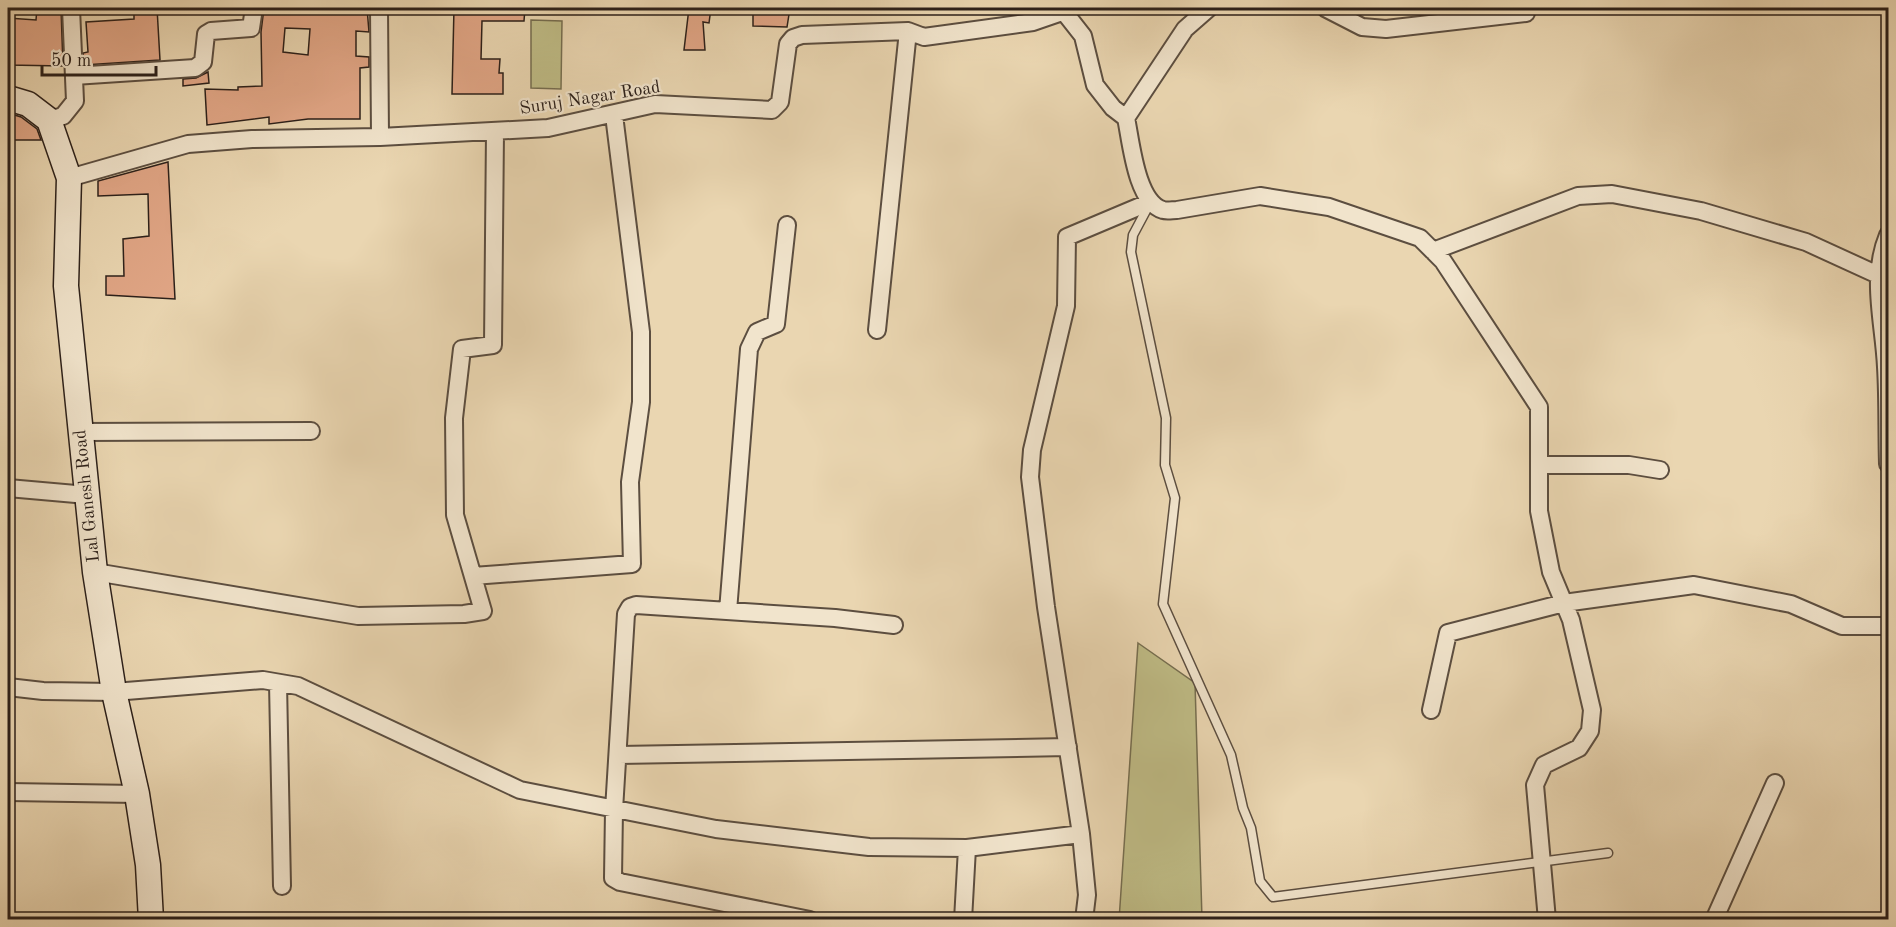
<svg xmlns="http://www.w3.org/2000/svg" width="1896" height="927" viewBox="0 0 1896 927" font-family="'Old Standard TT',serif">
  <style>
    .green { fill: #bfbc86; stroke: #766e50; stroke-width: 1.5 }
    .building { fill: #e1a686; stroke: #2c201a; stroke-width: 1.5; fill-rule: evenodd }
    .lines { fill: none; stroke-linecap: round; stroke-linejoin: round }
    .service-casing { stroke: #5c4e40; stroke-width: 11 }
    .minor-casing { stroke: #5c4e40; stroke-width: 20 }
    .secondary-casing { stroke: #2c201a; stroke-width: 27 }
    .service { stroke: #f1e4cc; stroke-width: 8 }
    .minor { stroke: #f1e4cc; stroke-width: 16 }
    .secondary { stroke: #f1e4cc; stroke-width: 24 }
    .labels { text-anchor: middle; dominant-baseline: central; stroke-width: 4.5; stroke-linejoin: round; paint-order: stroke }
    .street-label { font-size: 18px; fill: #2c201a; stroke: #f1e4cc }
  </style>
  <rect width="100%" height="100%" fill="#ead6b1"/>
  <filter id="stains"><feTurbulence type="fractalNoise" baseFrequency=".00333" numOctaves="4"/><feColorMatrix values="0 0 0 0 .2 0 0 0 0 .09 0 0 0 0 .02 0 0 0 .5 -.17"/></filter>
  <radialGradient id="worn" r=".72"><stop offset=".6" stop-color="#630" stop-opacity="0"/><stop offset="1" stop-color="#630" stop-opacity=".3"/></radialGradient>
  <path class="green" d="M531,20L562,21L561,89L531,88Z
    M1138,643L1195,683L1202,919L1119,920Z"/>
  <path class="building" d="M37,8H61L63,66L8,65V18L36,20Z
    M134,8H157L160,60L84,65L83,53L88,52L86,22L134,19Z
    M264,8H367L369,32L356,31V56L369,57V67L360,68V119H308L269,124V117L207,125L205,89L238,90V87L262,86L261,32ZM285,28L310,29L308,55L283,52Z
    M454,8H525L524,21H482L481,59H500L499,73H503V94H452Z
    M689,8H711L709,23L703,22L705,50H684Z
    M753,8H790L787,27L753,26Z
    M208,72L209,83L183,86V79L196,78Z
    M8,113L21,117L37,129L41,140H13L12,126L8,125Z
    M168,162L175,299L106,295V276H124L123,239L149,236L148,194L98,196V181Z"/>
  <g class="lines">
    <defs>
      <path id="service" d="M1149,205L1133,235L1131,252L1166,418L1165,465L1175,498L1163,604L1231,755L1243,808L1251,828L1260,881L1273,897L1608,853"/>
      <path id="minor" d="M379,8L380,137
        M1061,8L1083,36L1095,85L1113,108L1126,118
        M1209,8L1185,29L1126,118C1131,141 1136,202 1163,210C1166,211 1173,210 1177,210L1260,196L1329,207L1420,238L1443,261L1539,407V511L1551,572L1571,620L1592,710L1590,731L1579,748L1544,765L1535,785L1547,920
        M1325,8L1362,27L1386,29L1526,13L1525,8
        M74,76L195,68L203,62L206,34L211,31L251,28L254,8
        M49,120L63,116L75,101L71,8
        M69,178L188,144L252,139L380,137L548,128L655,104L772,110L780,102L788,44L793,38L802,35L908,31L924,37L1033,22L1062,12
        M1888,235C1870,278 1884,322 1886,367C1888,400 1887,432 1888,464
        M1433,251L1578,196L1612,194L1701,211L1806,242L1878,275
        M877,330L908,31
        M81,432L311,431
        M1539,465H1629L1660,470
        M8,488L87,495
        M95,572L358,616L464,614L483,611L455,515L454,418L462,349L493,345L495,132
        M473,576L632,564L630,482L641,402V332L614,115
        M728,611L749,349L757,332L776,324L787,225
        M278,683L282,886
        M8,687L43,691L114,692L263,680L298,686L520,790L716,829L869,847L967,848L1081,834
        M1431,710L1448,633L1564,603L1694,585L1791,604L1842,626H1888
        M619,755L1068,747
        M8,792L137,794
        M810,920L620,882L613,878L614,810L626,614L630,607L636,605L835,618L894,625
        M963,920L967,848
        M1084,920L1087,895L1081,834L1046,607L1030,477L1032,450L1066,306L1067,237L1150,202
        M1714,920L1775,783"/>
      <path id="secondary" d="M8,98L28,104L49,120L69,178L66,286L95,572L114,692L137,794L148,865L151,920"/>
    </defs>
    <use href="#service" class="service-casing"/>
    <use href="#minor" class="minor-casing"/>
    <use href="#secondary" class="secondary-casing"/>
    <use href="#service" class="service"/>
    <use href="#minor" class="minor"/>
    <use href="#secondary" class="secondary"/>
  </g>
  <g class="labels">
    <g class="street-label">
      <text transform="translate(590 98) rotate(-9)">Suruj Nagar Road</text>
      <text transform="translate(87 496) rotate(-96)">Lal Ganesh Road</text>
    </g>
  </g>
  <rect width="1896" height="927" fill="none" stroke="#ead6b1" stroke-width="30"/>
  <rect x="9" y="9" width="1878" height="909" fill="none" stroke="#2c201a" stroke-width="3"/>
  <rect x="15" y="15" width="1866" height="897" fill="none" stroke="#2c201a" stroke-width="1.5"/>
  <path d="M42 66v9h114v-9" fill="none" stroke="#2c201a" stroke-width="3"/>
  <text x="51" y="66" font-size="18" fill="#2c201a" stroke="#f1e4cc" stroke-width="4.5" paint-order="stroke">50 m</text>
  <rect width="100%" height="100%" filter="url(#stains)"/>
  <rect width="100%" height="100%" fill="url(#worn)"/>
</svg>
